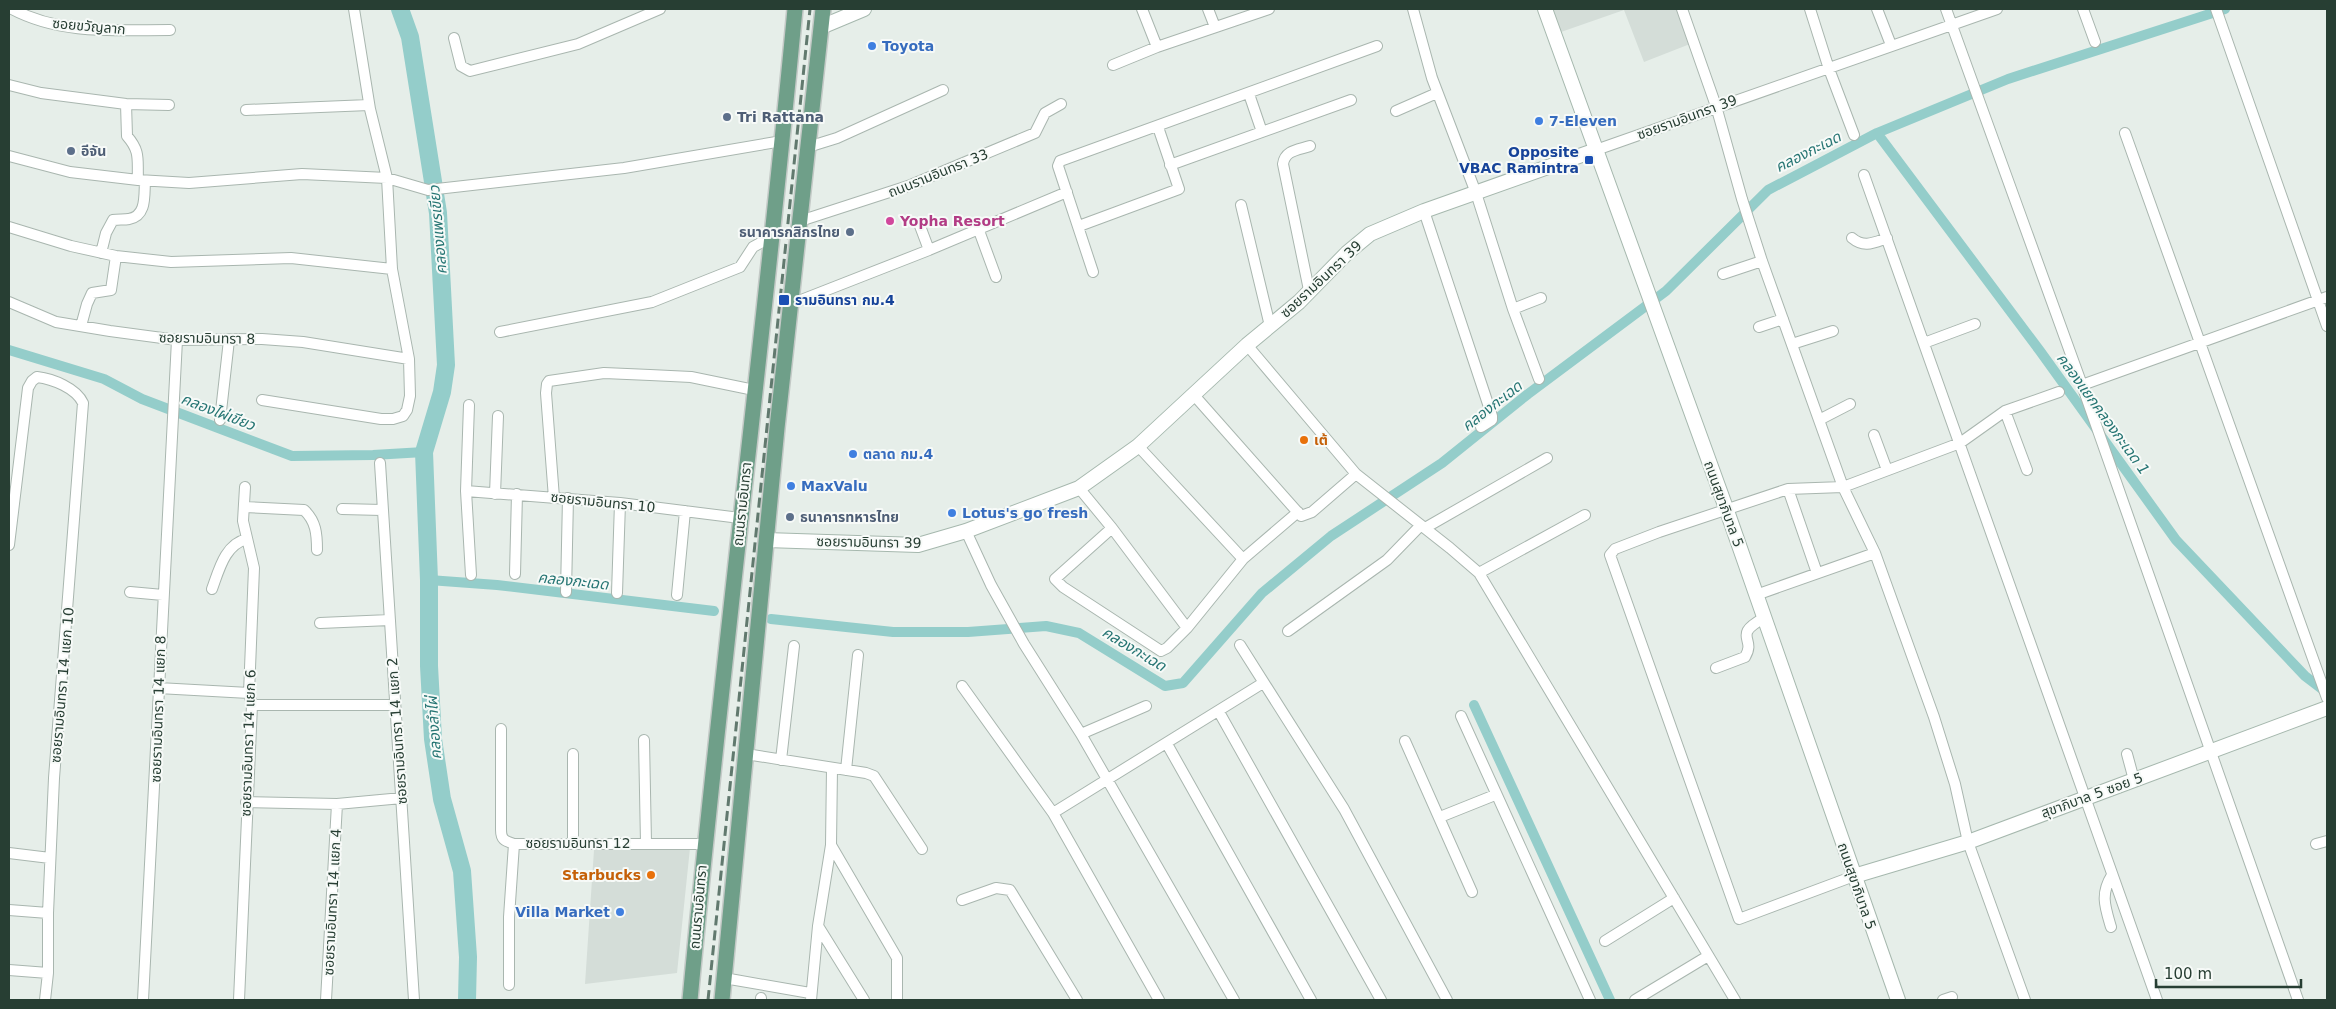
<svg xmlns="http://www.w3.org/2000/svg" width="2336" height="1009" viewBox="0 0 2336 1009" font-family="'DejaVu Sans','Noto Sans Thai',sans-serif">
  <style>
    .built { fill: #d4ddd8 }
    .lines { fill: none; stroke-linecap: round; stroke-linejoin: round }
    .canal { stroke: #94cdca; stroke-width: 10 }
    .river { stroke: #94cdca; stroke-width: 18 }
    .street-casing { stroke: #a9b6af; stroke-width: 12 }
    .secondary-casing { stroke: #a6b8ae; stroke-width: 16 }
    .primary-casing { stroke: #c3c9c6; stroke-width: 18 }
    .street { stroke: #fff; stroke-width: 10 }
    .secondary { stroke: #fff; stroke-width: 14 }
    .primary { stroke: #6f9f89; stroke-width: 15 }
    .rail { stroke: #61796e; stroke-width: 3; stroke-dasharray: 10 5; stroke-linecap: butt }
    .shop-dot { fill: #3f7fe0; stroke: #f7faf8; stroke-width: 2 }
    .service-dot { fill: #5c6f8a; stroke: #f7faf8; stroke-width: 2 }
    .transit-dot { fill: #1a4fb4; stroke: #f7faf8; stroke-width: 2 }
    .hotel-dot { fill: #d1479c; stroke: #f7faf8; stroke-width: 2 }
    .food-dot { fill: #e8710a; stroke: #f7faf8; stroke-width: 2 }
    .labels { text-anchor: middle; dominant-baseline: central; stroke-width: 4; stroke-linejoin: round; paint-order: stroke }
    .street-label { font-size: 14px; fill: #273e33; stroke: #f7faf8 }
    .shop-label { font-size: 14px; font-weight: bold; fill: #366cbe; stroke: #f7faf8; text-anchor: start }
    .service-label { font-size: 14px; font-weight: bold; fill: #4e5e75; stroke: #f7faf8; text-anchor: start }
    .transit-label { font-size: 14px; font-weight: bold; fill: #164399; stroke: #f7faf8; text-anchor: end }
    .hotel-label { font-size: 14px; font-weight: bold; fill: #b23c85; stroke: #f7faf8; text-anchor: start }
    .food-label { font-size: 14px; font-weight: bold; fill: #c56008; stroke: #f7faf8; text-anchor: start }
    .water-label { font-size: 15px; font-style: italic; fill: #267573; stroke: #f7faf8 }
  </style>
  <rect width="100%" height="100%" fill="#e6eee9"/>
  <path class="built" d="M1553,9H1677L1690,44L1644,62L1624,10L1561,32Z
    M690,848L677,973L585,984L594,850Z"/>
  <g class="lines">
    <path class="canal" d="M1877,133L2040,351L2176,540L2305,676L2326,692
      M9,350L104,379L142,399L292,456L373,455L424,452
      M429,580L497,585L714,611
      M771,619L893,632H968L1046,626L1079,633L1165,686L1183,683L1262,593L1331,536L1442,463L1528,394L1666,291L1768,190L1877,133L2008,79L2225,9
      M1474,705L1610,1000"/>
    <path class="river" d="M400,9L410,37L438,213L446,365L442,392L424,452L429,580V666L433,739L442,799L462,871L468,957L467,1000"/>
    <defs>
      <path id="street" d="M12,9C61,35 116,30 170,30
        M1142,9L1157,47
        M1208,9L1215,27
        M1413,9L1432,78L1476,193L1513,309L1539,379
        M1682,9L1716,106L1742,199L1762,261L1843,487L1875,553L1934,717L1955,784L1968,842L2025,1000
        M1810,9L1829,69L1854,135
        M1877,9L1891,45
        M1946,9L2082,385L2298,1000
        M2083,9L2095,42
        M2216,9L2327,326
        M454,38L461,66L470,71L578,44L660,9
        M1113,65L1157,47L1269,9
        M9,85L41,93L126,104L169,105
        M1249,94L1262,132
        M126,104L127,136C141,152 137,160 138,180
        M246,110L369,105
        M1396,111L1437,93
        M2125,133L2327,698
        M808,147L837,138L943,90
        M1596,150L1997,9
        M9,156L70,172L138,180L189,183L302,174L387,178L428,190L624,168L782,141
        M1170,165L1351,100
        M1864,175L2157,1000
        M1241,205L1270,326
        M1424,211L1492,416V420L1481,427
        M800,221L908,186L1035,133L1045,113L1061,104
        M920,226L929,250
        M1079,226L1179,189L1158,127
        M9,227L71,246L116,256L171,262L291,258L392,269
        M978,228L996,277
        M1852,238C1864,248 1873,243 1887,238
        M101,253L106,233L113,220C118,219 124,220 129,219C147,216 144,195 145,181
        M1093,272L1058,166L1060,161L1377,46
        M1723,274L1762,261
        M1309,290L1283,164C1285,150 1298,150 1310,146
        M9,302L56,322L110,331L177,340L262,339L303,342L409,359
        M791,304L929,250L1067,192
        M1513,309L1541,298
        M81,326L87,304L92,293L111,290L116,256
        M1759,327L1783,319
        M500,332L652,302L740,267L753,247L773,236
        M1924,343L1975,324
        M1792,344L1833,331
        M1247,345L1356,474L1450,548L1479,573L1735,1000
        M2082,385L2327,297
        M1193,394L1301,516L1312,512L1356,474
        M262,400L381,419H393L403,416L407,410L410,396L409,359L392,269L387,178L370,109L354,9
        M469,405L466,491L471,575
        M2005,411L2027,470
        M220,420L229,340
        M1819,420L1850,404
        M1874,435L1887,470
        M1138,446L1243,559
        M380,463L414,1000
        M1079,488L1112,528L1187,628
        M1788,489L1817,573
        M466,491L620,503L740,518
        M495,494L498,416
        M554,498L546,393L547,384L549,381L604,373L650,375L691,377L754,390
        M244,507L304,510C316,521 317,534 317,550
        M342,509L382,510
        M1112,528L1055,579L1063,587L1161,651L1167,648L1187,628L1243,559L1298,512
        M1425,528L1547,458
        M966,531L991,585L1024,644L1081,734L1234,1000
        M9,545L28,388L32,381L37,377C53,379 76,388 83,403L54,778L48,913V973L45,1000
        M1479,573L1585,515
        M515,574L517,494
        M212,589C219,570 225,544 247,539
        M130,592L163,595
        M566,592L568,498
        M617,593L620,503
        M677,595L685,511
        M1756,595L1875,553
        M320,623L390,620
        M1288,631L1387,560L1421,525
        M1240,645L1344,809L1447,1000
        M1716,668L1745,657C1757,638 1731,636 1764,618
        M962,686L1053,813L1159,1000
        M158,688L249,693
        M252,705H395
        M1219,712L1381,1000
        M1461,716L1590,1000
        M501,729V830C501,840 505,841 514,844H704
        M1081,734L1146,706
        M644,740L646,843
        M1405,741L1472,892
        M1167,744L1311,1000
        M746,754L866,773L874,776L922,849
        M2127,754L2134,780
        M781,760L794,646
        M846,770L858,655
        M246,802L337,804L402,798
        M1053,813L1263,683
        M1440,817L1495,795
        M573,842V754
        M2316,844L2327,841
        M831,845L897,958V1000
        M9,853L50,858
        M1854,876L1739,919L1610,555L1615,549L1659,532L1788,489L1843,487L1960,443L2005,411L2059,392
        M962,900L996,888L1010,890L1077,1000
        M9,910L48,913
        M818,926L864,1000
        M2111,927C2105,907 2100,894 2112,875
        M1605,941L1674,898
        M9,970L48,973
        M724,978L810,993
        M509,985V917L514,844
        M143,1000L177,340
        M239,1000L252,705L249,693L254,568L243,521L245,487
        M326,1000L337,804
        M761,1000V998
        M811,1000L818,926L831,845L832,768
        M1635,1000L1708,956
        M1943,1000L1952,997"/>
      <path id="secondary" d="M1545,9L1726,508L1898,1000
        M821,27L864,9
        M766,540L918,545L966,531L1079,488L1138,446L1247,345L1299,302L1347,253L1370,234L1424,211L1596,150
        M1854,876L1968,842L2327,708"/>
      <path id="primary" d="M690,1000C721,669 764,340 795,9
        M722,1000L777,428L823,9"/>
    </defs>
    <use href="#street" class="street-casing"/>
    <use href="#secondary" class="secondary-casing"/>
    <use href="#primary" class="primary-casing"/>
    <use href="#street" class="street"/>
    <use href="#secondary" class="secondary"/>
    <use href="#primary" class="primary"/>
    <path class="rail" d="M708,1000L810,9"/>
  </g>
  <g class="shop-dot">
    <circle cx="872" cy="46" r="5"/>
    <circle cx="1539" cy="121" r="5"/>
    <circle cx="853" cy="454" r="5"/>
    <circle cx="791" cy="486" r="5"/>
    <circle cx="952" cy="513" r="5"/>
    <circle cx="620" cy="912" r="5"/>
  </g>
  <g class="service-dot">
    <circle cx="727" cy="117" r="5"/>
    <circle cx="71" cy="151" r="5"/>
    <circle cx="850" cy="232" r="5"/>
    <circle cx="790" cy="517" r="5"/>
  </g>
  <g class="transit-dot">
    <rect x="1584" y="155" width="10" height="10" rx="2.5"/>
    <rect x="778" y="294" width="12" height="12" rx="2.5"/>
  </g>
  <circle class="hotel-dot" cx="890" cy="221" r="5"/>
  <g class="food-dot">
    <circle cx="1304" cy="440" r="5"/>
    <circle cx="651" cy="875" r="5"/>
  </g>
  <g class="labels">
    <g class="street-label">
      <text transform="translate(89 26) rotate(5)">ซอยขวัญลาก</text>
      <text transform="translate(1687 117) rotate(-20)">ซอยรามอินทรา 39</text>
      <text transform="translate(938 173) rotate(-22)">ถนนรามอินทรา 33</text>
      <text transform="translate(1321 279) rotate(-43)">ซอยรามอินทรา 39</text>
      <text transform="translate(207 338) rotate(1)">ซอยรามอินทรา 8</text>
      <text transform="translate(603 502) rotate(6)">ซอยรามอินทรา 10</text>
      <text transform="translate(742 504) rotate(-84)">ถนนรามอินทรา</text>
      <text transform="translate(1724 504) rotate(70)">ถนนสุขาภิบาล 5</text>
      <text transform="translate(869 542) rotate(1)">ซอยรามอินทรา 39</text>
      <text transform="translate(62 685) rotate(-85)">ซอยรามอินทรา 14 แยก 10</text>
      <text transform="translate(158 709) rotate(-88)">ซอยรามอินทรา 14 แยก 8</text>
      <text transform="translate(397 731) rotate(-94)">ซอยรามอินทรา 14 แยก 2</text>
      <text transform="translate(248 743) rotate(-88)">ซอยรามอินทรา 14 แยก 6</text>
      <text transform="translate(2092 795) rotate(-20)">สุขาภิบาล 5 ซอย 5</text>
      <text x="578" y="843">ซอยรามอินทรา 12</text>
      <text transform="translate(1857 886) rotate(71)">ถนนสุขาภิบาล 5</text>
      <text transform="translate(332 902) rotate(-87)">ซอยรามอินทรา 14 แยก 4</text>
      <text transform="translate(698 907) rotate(-85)">ถนนรามอินทรา</text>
    </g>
    <g class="shop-label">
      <text x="882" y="46">Toyota</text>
      <text x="1549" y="121">7-Eleven</text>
      <text x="863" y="454">ตลาด กม.4</text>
      <text x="801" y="486">MaxValu</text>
      <text x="962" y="513">Lotus's go fresh</text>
      <text x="610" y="912" text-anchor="end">Villa Market</text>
    </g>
    <g class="service-label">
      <text x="737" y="117">Tri Rattana</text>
      <text x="81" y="151">อีจัน</text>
      <text x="840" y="232" text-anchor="end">ธนาคารกสิกรไทย</text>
      <text x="800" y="517">ธนาคารทหารไทย</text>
    </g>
    <g class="transit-label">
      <text x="1579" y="152">Opposite<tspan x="1579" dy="16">VBAC Ramintra</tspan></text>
      <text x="795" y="300" text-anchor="start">รามอินทรา กม.4</text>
    </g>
    <g class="hotel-label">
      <text x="900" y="221">Yopha Resort</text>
    </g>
    <g class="food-label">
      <text x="1314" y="440">เต้</text>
      <text x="641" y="875" text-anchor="end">Starbucks</text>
    </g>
    <g class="water-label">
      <text transform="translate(1808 152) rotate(-27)">คลองกะเฉด</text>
      <text transform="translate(438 230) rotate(-95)">คลองแพรเขียว</text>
      <text transform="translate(1492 406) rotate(-38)">คลองกะเฉด</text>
      <text transform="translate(218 412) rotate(21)">คลองไผ่เขียว</text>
      <text transform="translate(2103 414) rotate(54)">คลองแยกคลองกะเฉด 1</text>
      <text transform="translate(573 581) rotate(6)">คลองกะเฉด</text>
      <text transform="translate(1134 649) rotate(31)">คลองกะเฉด</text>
      <text transform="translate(434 728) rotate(-94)">คลองลำไผ่</text>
    </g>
  </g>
  <rect width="2336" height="1009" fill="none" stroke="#273e33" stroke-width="20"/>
  <path d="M2156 979v8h145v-8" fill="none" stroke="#273e33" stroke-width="2.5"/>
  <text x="2164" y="979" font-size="15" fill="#273e33" stroke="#f7faf8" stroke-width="4" paint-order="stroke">100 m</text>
</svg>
